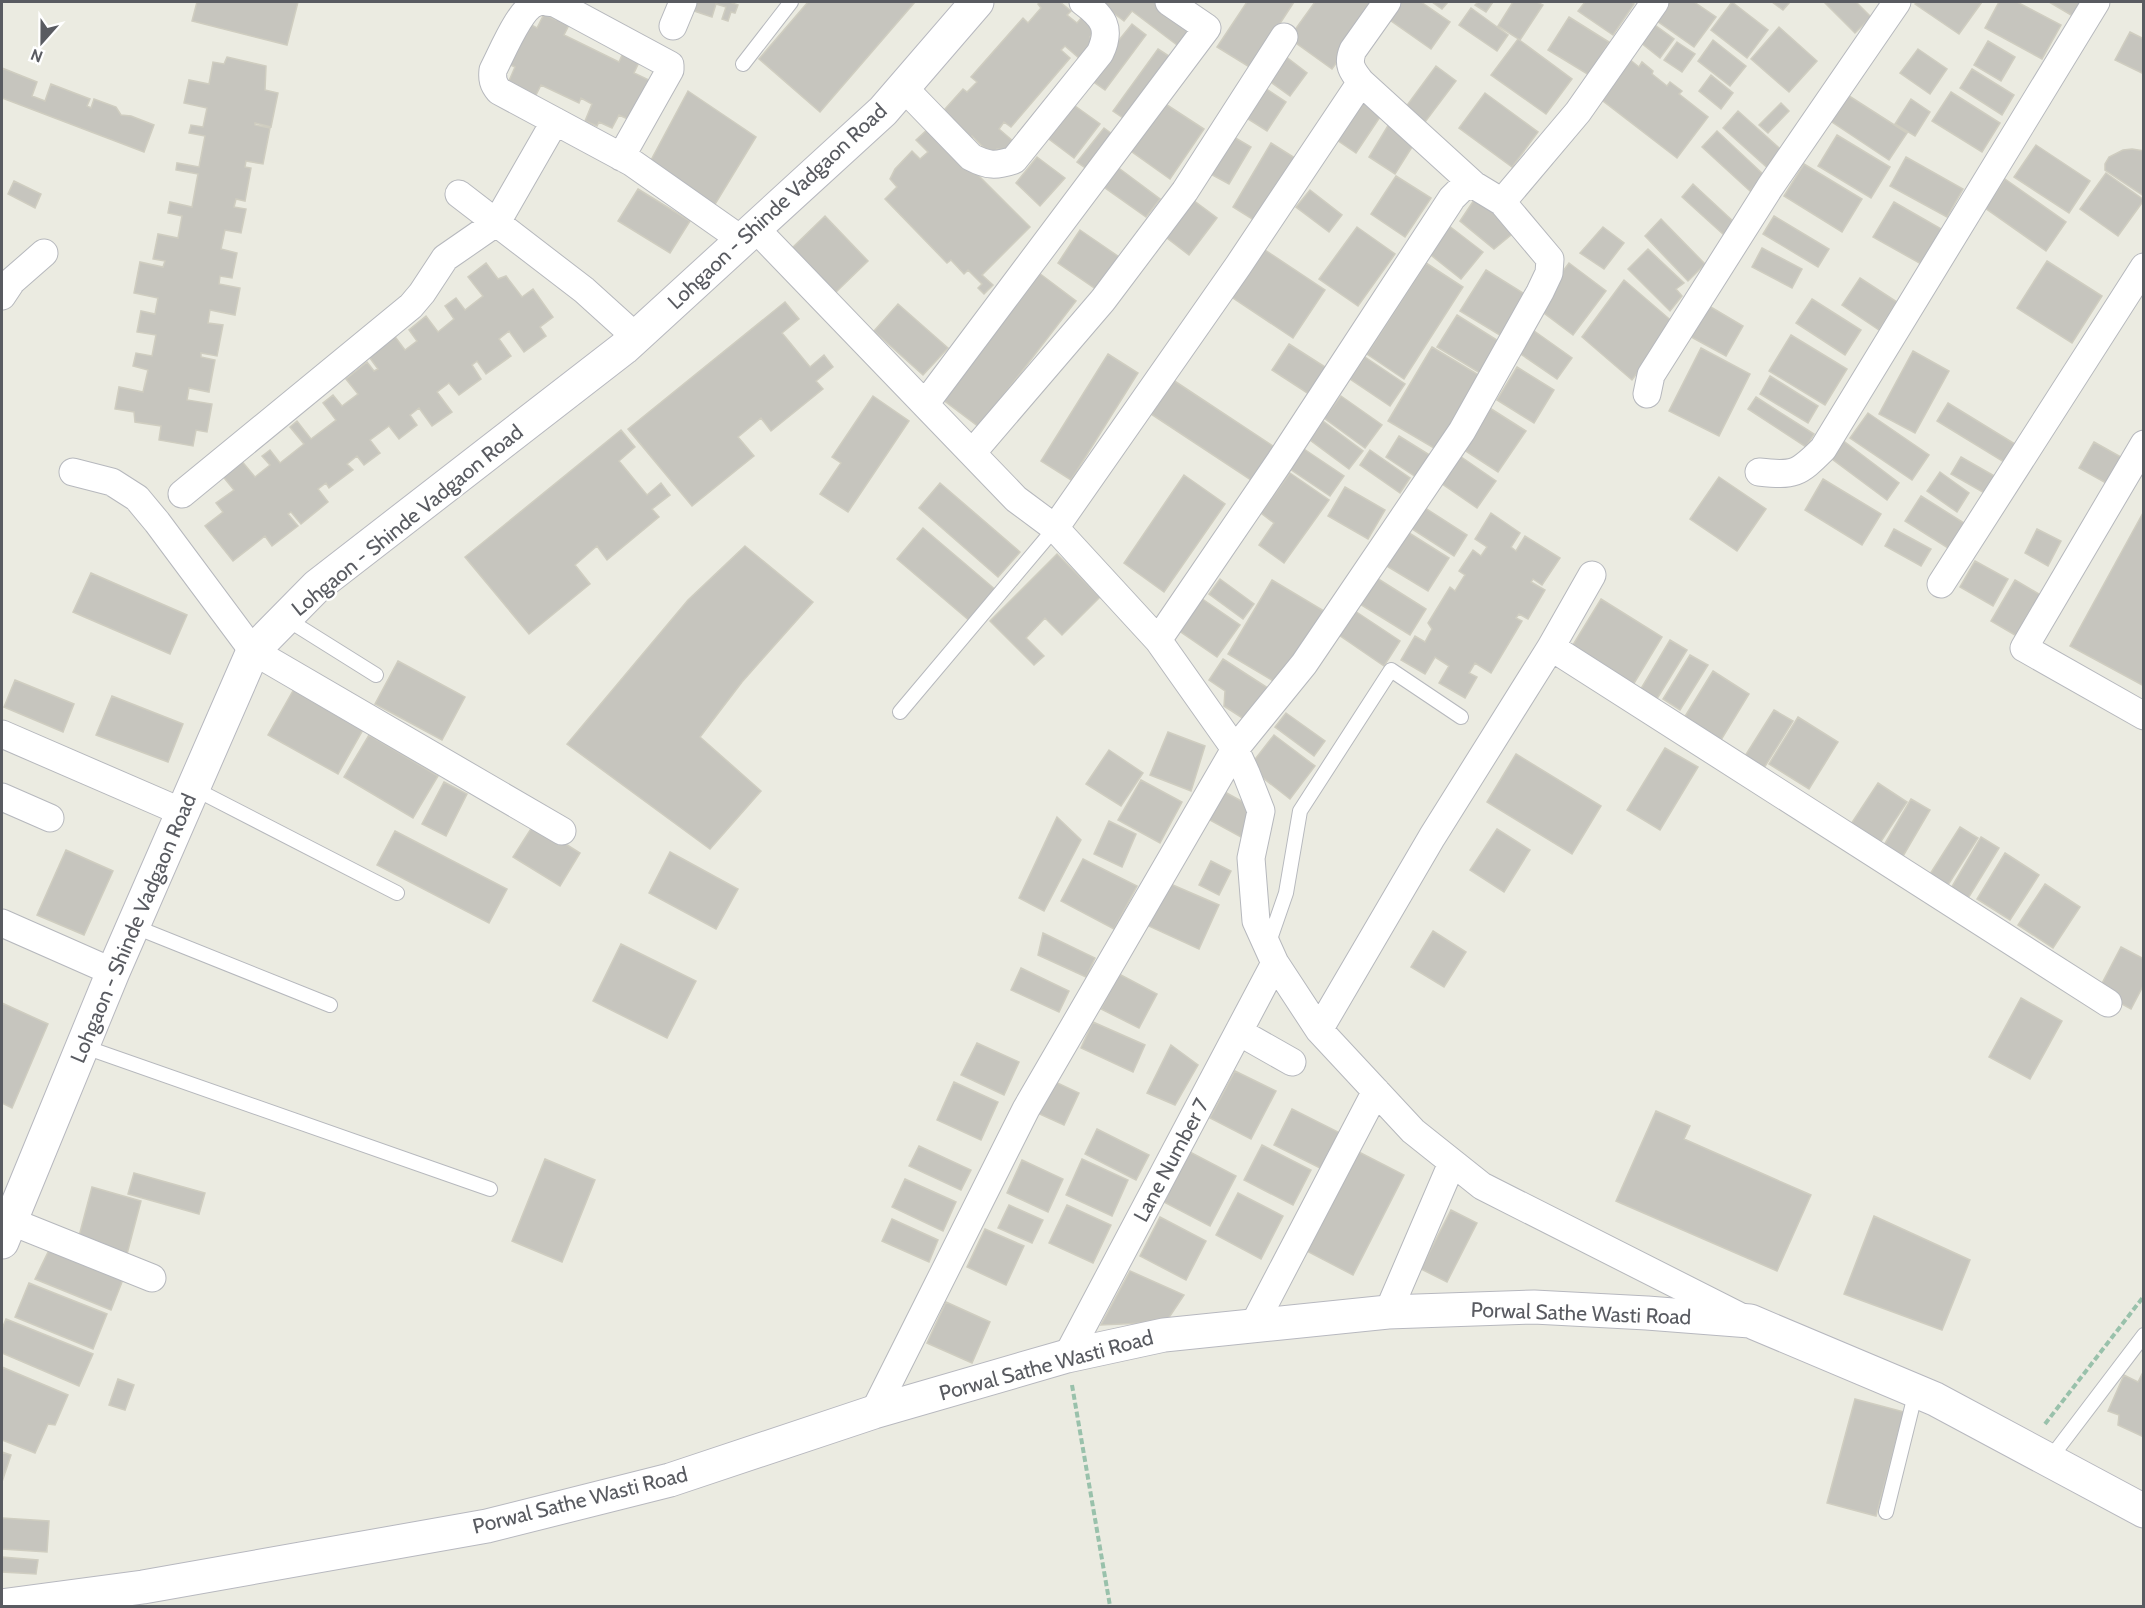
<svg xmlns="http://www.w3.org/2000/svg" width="2145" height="1608" viewBox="0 0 2145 1608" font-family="Cabin,sans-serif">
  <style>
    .building { fill: #c6c5be; stroke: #cfcdc0; stroke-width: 1.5 }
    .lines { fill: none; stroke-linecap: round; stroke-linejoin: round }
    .lane-casing { stroke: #b6b8bd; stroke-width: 16 }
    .street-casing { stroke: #b6b8bd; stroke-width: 29 }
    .secondary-casing { stroke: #b7b8bf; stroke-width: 35 }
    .path { stroke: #99c1ab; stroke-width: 4; stroke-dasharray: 6 3; stroke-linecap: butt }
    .lane { stroke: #fff; stroke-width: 14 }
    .street { stroke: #fff; stroke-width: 27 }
    .secondary { stroke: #fff; stroke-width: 33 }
    .labels { text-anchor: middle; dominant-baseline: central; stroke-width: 5; stroke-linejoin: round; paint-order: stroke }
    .street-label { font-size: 21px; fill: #595b61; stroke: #fff }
  </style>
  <rect width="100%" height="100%" fill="#ebebe1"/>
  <path class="building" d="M197,2H298L287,45L192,21Z
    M697,2H733L732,3L738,5L735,13L731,12L728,21L722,19L726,7L716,4L712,17L694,11Z
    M808,2H915L820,112L759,59Z
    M1040,2H1060L1071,11L1067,15L1077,23L1082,17L1096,30L1090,37L1095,41L1080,59L1065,46L1061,50L1070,58L1011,127L1004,122L999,129L1014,142L1006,150L997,149L991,155L972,136L968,140L945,118V109L963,89L967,92L977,82L971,77L1023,18L1028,23L1041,8L1038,4Z
    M1099,2H1159L1194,29L1181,48L1132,11L1124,21Z
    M1247,2H1294L1251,68L1217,47Z
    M1315,2H1370L1377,7L1332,69L1289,38Z
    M1399,2H1421L1450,22L1431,49L1387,18Z
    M1432,2H1448L1442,9Z
    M1478,2H1493L1486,12L1475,5Z
    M1513,2H1537L1543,5L1520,40L1498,26Z
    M1585,2H1631L1634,4L1613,35L1578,11Z
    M1661,2H1694L1716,17L1694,47L1650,16Z
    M1732,2L1768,30L1747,58L1711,30Z
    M1772,2H1790L1783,10Z
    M1824,2H1856L1871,17L1855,33Z
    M1916,2H1982L1959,34L1915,4Z
    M1999,2H2017L2061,25L2042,59L1985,28Z
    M2049,2H2085L2076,18Z
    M1471,8L1508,35L1497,51L1459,25Z
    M544,14L556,20L558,15L571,21L564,35L619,62L627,44L641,58L634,73L651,81L632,121L619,115L612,128L599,122L597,126L585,121L592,104L581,98L579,103L541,85L532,103L508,83L515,67L504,62L524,21L537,28Z
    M1569,17L1609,42L1589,75L1548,50Z
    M1648,20L1674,39L1660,58L1635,38Z
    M1132,24L1146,35L1105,90L1088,78Z
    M1779,27L1817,61L1789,92L1751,59Z
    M2130,32L2144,39V74L2115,60Z
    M1518,39L1572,79L1546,114L1491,75Z
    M1713,40L1746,66L1730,86L1698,61Z
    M1988,41L2015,57L2001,81L1974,65Z
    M1677,42L1695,54L1682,72L1664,60Z
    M1158,49L1175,60L1129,122L1113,111Z
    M1918,49L1947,69L1930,94L1900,73Z
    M1624,55L1639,67L1642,62L1653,71L1652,74L1667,86L1670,82L1682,91L1679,94L1708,117L1677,158L1594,94Z
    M1285,56L1307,73L1290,96L1268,80Z
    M227,57L266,66L265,90L278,93L271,127L255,123V125L270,128L263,164L246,161L245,167L251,168L245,201L236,199L234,207L246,209L241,233L225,230L221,249L237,253L232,278L220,276L219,284L240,288L235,315L210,310L208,323L223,325L217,356L201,353V357L215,360L209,392L189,388L187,400L212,404L207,432L196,430L193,446L159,440L161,426L135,422L134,412L115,409L119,387L143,392L148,370L133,366L136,353L152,356L156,335L137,332L141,311L155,314L158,298L134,293L140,262L163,267L165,261L153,259L158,234L178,238L182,216L168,213L170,202L192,207L198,174L176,170L177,163L199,167L205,136L189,133L191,125L203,127L207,108L184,103L189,80L209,84L213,62L224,64Z
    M1436,66L1456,81L1425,122L1405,108Z
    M2,68L37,82L32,96L45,101L51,84L90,99L87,106L91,108L94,99L116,107L121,115L131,116L154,125L144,152L2,98Z
    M1972,69L2014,95L2002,115L1960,88Z
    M1711,75L1733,93L1721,109L1699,91Z
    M1265,88L1286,102L1267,131L1245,117Z
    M688,91L756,137L714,206L650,162Z
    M1951,92L2000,123L1982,152L1932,121Z
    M1485,93L1538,132L1512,167L1459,128Z
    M1846,94L1907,133L1889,160L1829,120Z
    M1362,97L1384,111L1356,153L1334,138Z
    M1911,99L1930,112L1915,136L1895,124Z
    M1071,103L1100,124L1074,158L1045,136Z
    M1164,103L1204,129L1170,179L1128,149Z
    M1781,103L1789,111L1768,133L1759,125Z
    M1738,111L1787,155L1772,172L1723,128Z
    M1392,119L1419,136L1395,174L1369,157Z
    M930,127L1030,227L982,275L993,285L984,294L978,288L982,284L968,270L964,274L951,260L947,263L885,199L897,187L890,179L895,169L912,151L920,159L928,152L916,140Z
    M1104,128L1116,137L1091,172L1077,162Z
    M1717,131L1764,175L1750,191L1702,147Z
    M1227,133L1251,147L1229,184L1205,171Z
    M1837,135L1890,167L1871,198L1818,166Z
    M1271,143L1295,158L1257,222L1233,207Z
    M2036,145L2090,181L2069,213L2014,177Z
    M2132,149L2144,151V196L2105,170V164L2109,157L2123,150Z
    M1037,157L1065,178L1040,206L1016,183Z
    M1906,157L1963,189L1947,217L1890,186Z
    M1804,164L1862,199L1842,232L1784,196Z
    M1116,166L1160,199L1146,217L1101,185Z
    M2106,173L2144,200L2118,236L2080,209Z
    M1396,176L1431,198L1405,237L1371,214Z
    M2005,179L2066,222L2046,251L1985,208Z
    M14,181L41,194L35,208L8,194Z
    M1693,184L1735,223L1724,235L1682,197Z
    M638,189L690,221L670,253L618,221Z
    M1310,190L1342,215L1329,232L1296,207Z
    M1185,194L1217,218L1189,255L1158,231Z
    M1476,197L1517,230L1494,249L1460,221Z
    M1894,202L1943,230L1923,265L1873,237Z
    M825,216L868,261L834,294L791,249Z
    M1774,216L1829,249L1818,267L1763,234Z
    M1661,219L1705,264L1688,281L1645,236Z
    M1444,222L1483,252L1461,279L1422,248Z
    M1357,227L1395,254L1358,306L1319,279Z
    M1603,227L1624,243L1604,269L1580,253Z
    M1080,230L1125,261L1103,294L1058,263Z
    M1262,248L1325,290L1293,338L1230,296Z
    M1762,248L1802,269L1792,288L1752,267Z
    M1648,249L1684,283L1676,289L1682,296L1670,311L1628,269Z
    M2047,261L2102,296L2072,343L2017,308Z
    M486,263L498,279L506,276L522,297L533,289L553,317L540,327L546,336L524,352L509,331L499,339L511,356L486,374L477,361L472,365L481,379L459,395L449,383L437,392L452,412L432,426L419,408L410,415L417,425L399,439L389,426L370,440L380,453L364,465L357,456L347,464L353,470L329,488L326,483L318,489L328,502L301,524L291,512L288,514L298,526L272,546L265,536L233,561L205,526L223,512L216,503L234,490L221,474L240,459L255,477L270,465L262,456L270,450L280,463L304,444L290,427L297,421L311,439L336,420L323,403L333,395L342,406L358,394L346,379L367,362L374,371L378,369L364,350L390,330L405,350L417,341L409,330L426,316L438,332L454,319L445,306L456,298L465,310L483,296L468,277Z
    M1426,263L1463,287L1404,379L1367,354Z
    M1569,263L1606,291L1573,335L1536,307Z
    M1486,270L1528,296L1503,337L1460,311Z
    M1039,273L1076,301L979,427L942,399Z
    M1860,278L1897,302L1879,330L1842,305Z
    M1624,280L1674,323L1632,380L1582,337Z
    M1812,299L1861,330L1845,355L1796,323Z
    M785,302L799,319L782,333L810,367L824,355L833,367L816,381L823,389L771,431L761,418L738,437L754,456L692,506L628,429Z
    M898,304L948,348L923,375L874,331Z
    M1709,306L1743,326L1726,356L1691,337Z
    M1457,315L1500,342L1480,373L1437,347Z
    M1530,328L1572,358L1557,379L1515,350Z
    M1791,335L1847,369L1825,405L1769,371Z
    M1289,344L1336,374L1318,400L1272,370Z
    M1432,347L1482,377L1439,451L1388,421Z
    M1701,348L1750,374L1719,436L1669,411Z
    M1913,351L1949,371L1915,433L1879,414Z
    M1108,354L1138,373L1071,480L1041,461Z
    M1365,357L1405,384L1390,406L1350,379Z
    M1517,367L1554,390L1534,423L1497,400Z
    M1770,376L1818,406L1808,423L1760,394Z
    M1173,380L1279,450L1257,484L1151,414Z
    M873,396L909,421L848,512L820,494L841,463L832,457Z
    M1341,396L1382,425L1365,448L1324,418Z
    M1756,397L1814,434L1806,447L1748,409Z
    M1948,403L2015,444L2004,462L1937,421Z
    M1485,405L1526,431L1498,472L1458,446Z
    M1868,413L1929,455L1912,480L1850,438Z
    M1323,421L1363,451L1349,469L1310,440Z
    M621,430L635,447L619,461L647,495L661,483L670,495L652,509L659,517L607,560L597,546L575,565L590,584L529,634L465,557Z
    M1399,436L1436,459L1422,481L1386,457Z
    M1837,436L1899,483L1887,500L1824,453Z
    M2094,442L2121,457L2106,483L2079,468Z
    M1301,447L1344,476L1330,496L1287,467Z
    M1370,450L1410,478L1400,493L1360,465Z
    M1454,452L1496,481L1477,508L1435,479Z
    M1961,457L1998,478L1988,495L1951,474Z
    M1940,472L1969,493L1957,512L1927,491Z
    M1290,473L1329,500L1284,563L1259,545L1274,523L1261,513Z
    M1184,475L1225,504L1164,592L1124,563Z
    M1719,477L1766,509L1737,551L1690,519Z
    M1823,479L1881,514L1862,545L1805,510Z
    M940,483L1020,552L998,577L919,508Z
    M1345,487L1385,510L1368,539L1328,516Z
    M1921,496L1964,523L1948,548L1905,521Z
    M1422,506L1467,535L1454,556L1409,527Z
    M2144,511V686L2070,646Z
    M1491,513L1520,533L1511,547L1516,551L1525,536L1560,558L1542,585L1533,579L1531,582L1545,590L1528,619L1519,614L1516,618L1522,621L1491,673L1475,663L1469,673L1477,677L1465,698L1439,683L1449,666L1435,657L1425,674L1401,660L1415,636L1425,642L1432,629L1428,623L1450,587L1455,591L1465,575L1459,571L1473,550L1481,556L1487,547L1475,539Z
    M923,528L997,591L971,622L897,559Z
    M1894,529L1931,549L1921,566L1885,546Z
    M2037,529L2061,541L2048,566L2025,553Z
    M1406,531L1449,558L1428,591L1385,565Z
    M745,546L813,602L742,682L700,737L761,791L710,849L567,744L688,600Z
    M1057,554L1100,597L1062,635L1045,618L1026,638L1044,656L1034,665L990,621Z
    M1975,561L2008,579L1993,606L1960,587Z
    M91,573L187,615L170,654L73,612Z
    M1372,575L1426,609L1410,635L1355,601Z
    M1220,579L1254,604L1243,619L1209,594Z
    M1272,580L1324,611L1280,685L1228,654Z
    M2015,580L2044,597L2020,638L1991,621Z
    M1198,596L1240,625L1217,657L1175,628Z
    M1601,599L1662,637L1630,690L1568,653Z
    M1352,609L1400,641L1384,666L1336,633Z
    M1670,640L1687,650L1655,702L1639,692Z
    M1690,655L1708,665L1680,710L1663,699Z
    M1223,659L1271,690L1250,723L1224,706L1225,691L1209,680Z
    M398,661L465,697L442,740L375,704Z
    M1713,671L1749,694L1721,740L1684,718Z
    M15,680L74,704L63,732L4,707Z
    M294,689L364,728L338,774L268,735Z
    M112,696L183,724L168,762L96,735Z
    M1774,710L1793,721L1764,768L1745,756Z
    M1286,713L1325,741L1314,756L1275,727Z
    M1798,717L1838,742L1809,789L1769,764Z
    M1168,732L1205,746L1191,791L1150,775Z
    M369,735L438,776L413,818L344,777Z
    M1274,735L1315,766L1290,799L1249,767Z
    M1665,748L1698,767L1660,830L1627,810Z
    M1109,750L1143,773L1121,806L1086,784Z
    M1516,754L1601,806L1572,854L1487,802Z
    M1141,780L1182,802L1160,843L1118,820Z
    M444,782L467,794L446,836L422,824Z
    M1878,783L1907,802L1878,846L1849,827Z
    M1223,791L1256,809L1241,837L1208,819Z
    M1911,799L1930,810L1899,863L1880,852Z
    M1057,817L1081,840L1044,911L1019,898Z
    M1109,821L1136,834L1122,867L1094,854Z
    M534,824L580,853L560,886L513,857Z
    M1960,827L1978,838L1948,885L1930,874Z
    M1497,829L1530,850L1504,892L1470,870Z
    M395,831L507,889L489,923L377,865Z
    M1981,837L1999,848L1967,900L1950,890Z
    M66,850L113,871L84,935L37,915Z
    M670,852L738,889L716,929L649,893Z
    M2005,853L2039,875L2010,920L1977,899Z
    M1083,859L1137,886L1114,929L1061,901Z
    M1211,861L1231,871L1219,895L1199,885Z
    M1159,879L1219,905L1199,949L1140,922Z
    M2045,884L2080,907L2053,948L2018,925Z
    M1433,931L1466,952L1444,987L1411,967Z
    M1043,933L1095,958L1086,977L1038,955Z
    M621,944L696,981L667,1038L593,1001Z
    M2121,947L2144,959V984L2131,1009L2098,991Z
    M1021,968L1069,991L1059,1012L1011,990Z
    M1119,974L1157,994L1139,1028L1101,1009Z
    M2021,998L2062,1021L2030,1079L1989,1057Z
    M2,1003L48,1024L12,1108L2,1103Z
    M1093,1022L1145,1045L1133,1072L1081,1048Z
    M977,1043L1019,1062L1004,1095L961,1075Z
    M1171,1045L1198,1065L1175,1105L1147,1093Z
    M1235,1071L1276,1091L1251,1139L1210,1118Z
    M1051,1080L1079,1093L1064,1125L1035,1112Z
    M954,1082L998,1102L981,1140L937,1120Z
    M1292,1109L1340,1133L1322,1169L1274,1145Z
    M1656,1111L1690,1126L1684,1139L1811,1195L1777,1271L1616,1201Z
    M1097,1129L1149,1155L1136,1180L1085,1154Z
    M1262,1145L1311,1170L1293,1205L1244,1180Z
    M919,1146L971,1170L961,1190L909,1166Z
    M1353,1149L1404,1175L1353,1275L1301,1248Z
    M1186,1150L1236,1176L1210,1226L1160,1200Z
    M545,1159L595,1180L562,1262L512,1241Z
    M1082,1159L1128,1180L1112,1216L1066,1195Z
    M1022,1160L1063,1179L1048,1212L1007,1193Z
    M134,1173L205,1193L199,1214L128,1194Z
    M905,1179L956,1202L943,1231L892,1207Z
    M92,1187L141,1201L127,1254L78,1240Z
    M1238,1193L1283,1216L1261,1259L1216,1235Z
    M1009,1205L1043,1220L1032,1243L998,1228Z
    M1067,1205L1111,1225L1093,1263L1049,1243Z
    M1451,1210L1477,1223L1447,1282L1421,1269Z
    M1874,1216L1970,1260L1942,1330L1844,1294Z
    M1160,1217L1206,1241L1186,1280L1140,1256Z
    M892,1219L938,1240L929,1262L882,1241Z
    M985,1229L1024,1246L1006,1285L967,1267Z
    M51,1246L124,1277L111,1310L35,1279Z
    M1130,1271L1184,1295L1166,1322L1101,1325Z
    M29,1283L107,1314L93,1349L15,1317Z
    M946,1302L990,1322L972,1363L927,1343Z
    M6,1319L93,1354L79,1386L2,1353V1329Z
    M2,1367L68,1395L55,1425L48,1424L35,1453L2,1440Z
    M2144,1370V1437L2118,1425L2119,1415L2108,1411L2124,1375L2138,1382Z
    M118,1379L134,1385L125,1410L109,1405Z
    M1855,1399L1904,1412L1876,1516L1827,1503Z
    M2,1452L11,1455L2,1482Z
    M2,1518L49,1521L47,1552L2,1549Z
    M2,1557L38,1560L36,1574L2,1572Z"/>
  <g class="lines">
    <defs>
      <path id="lane" d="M743,64L791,2
        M285,618L376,675
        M900,712L1055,528
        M193,788L397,893
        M133,926L330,1005
        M1268,945L1286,893L1300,811L1391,670L1461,717
        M82,1046L490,1189
        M2049,1460L2144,1335
        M1886,1512L1916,1391"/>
      <path id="street" d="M539,2C521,5 502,53 493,70C492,79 493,84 499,91L631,162L742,240
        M547,2L555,3L670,65V70L621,157
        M673,26L683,2
        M1361,82L1474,185
        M903,87L971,157C988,166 996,166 1014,160L1100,53C1112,28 1103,17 1083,2
        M459,194L584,290L636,337
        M755,228L1016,499L1055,528L1158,640L1235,749L1246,773L1261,811L1251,858L1256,921L1275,963L1319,1030L1413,1131L1482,1186L1741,1317
        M2,296L12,281L44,253
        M1647,394L1651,375L1770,187L1897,2
        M925,404L1207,28L1169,2
        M2144,444L2024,648L2144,716
        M972,453L1103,300L1185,191L1284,37
        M73,472L112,482L137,498L157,522L253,651L562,831
        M1759,472C1794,476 1798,474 1823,449L2096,2
        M182,494L411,306L422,293L445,258L497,222L555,121
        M1055,528L1238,266L1361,82C1352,71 1347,64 1353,50L1387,2
        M1941,584L2144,267
        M1158,640L1280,461L1452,198L1463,187L1474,185L1502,202
        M1551,647L2108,1003
        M2,734L182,812
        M2,797L50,818
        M2,923L113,972
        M1319,1030L1432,837L1551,647L1592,575
        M1239,1032L1292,1062
        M2,1215L10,1221L152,1278
        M1388,1312L1452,1163
        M1253,1326L1376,1091
        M1067,1356L1275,963
        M874,1412L1026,1109L1235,749L1304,664L1462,431L1540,292L1549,273L1550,259L1502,202L1578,112L1655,2"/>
      <path id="secondary" d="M2,1242L113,972L253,651L317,586L624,348L883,111L977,2
        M2,1606L143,1587L487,1526L670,1480L874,1412L1067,1356L1164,1335L1388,1312L1534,1307L1647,1313L1750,1321L1935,1399L2144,1511"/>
    </defs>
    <use href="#lane" class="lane-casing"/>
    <use href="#street" class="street-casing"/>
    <use href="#secondary" class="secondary-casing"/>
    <path class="path" d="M1072,1385L1110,1606
      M2045,1424L2144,1296"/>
    <use href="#lane" class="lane"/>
    <use href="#street" class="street"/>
    <use href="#secondary" class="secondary"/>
  </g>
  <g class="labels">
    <g class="street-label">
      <text transform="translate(777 206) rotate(-43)">Lohgaon - Shinde Vadgaon Road</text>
      <text transform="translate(407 520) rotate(-39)">Lohgaon - Shinde Vadgaon Road</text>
      <text transform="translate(133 928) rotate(-67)">Lohgaon - Shinde Vadgaon Road</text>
      <text transform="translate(1171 1160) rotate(-62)">Lane Number 7</text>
      <text transform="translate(1581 1313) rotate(2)">Porwal Sathe Wasti Road</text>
      <text transform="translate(1046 1365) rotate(-15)">Porwal Sathe Wasti Road</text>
      <text transform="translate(580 1500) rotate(-14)">Porwal Sathe Wasti Road</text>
    </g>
  </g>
  <rect width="2145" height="1608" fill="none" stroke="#595b61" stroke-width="6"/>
  <g transform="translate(42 42) rotate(201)" stroke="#ffffff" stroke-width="4.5" paint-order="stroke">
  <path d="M0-4.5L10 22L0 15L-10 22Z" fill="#595b61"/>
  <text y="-9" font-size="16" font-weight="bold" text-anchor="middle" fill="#595b61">N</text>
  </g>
</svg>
